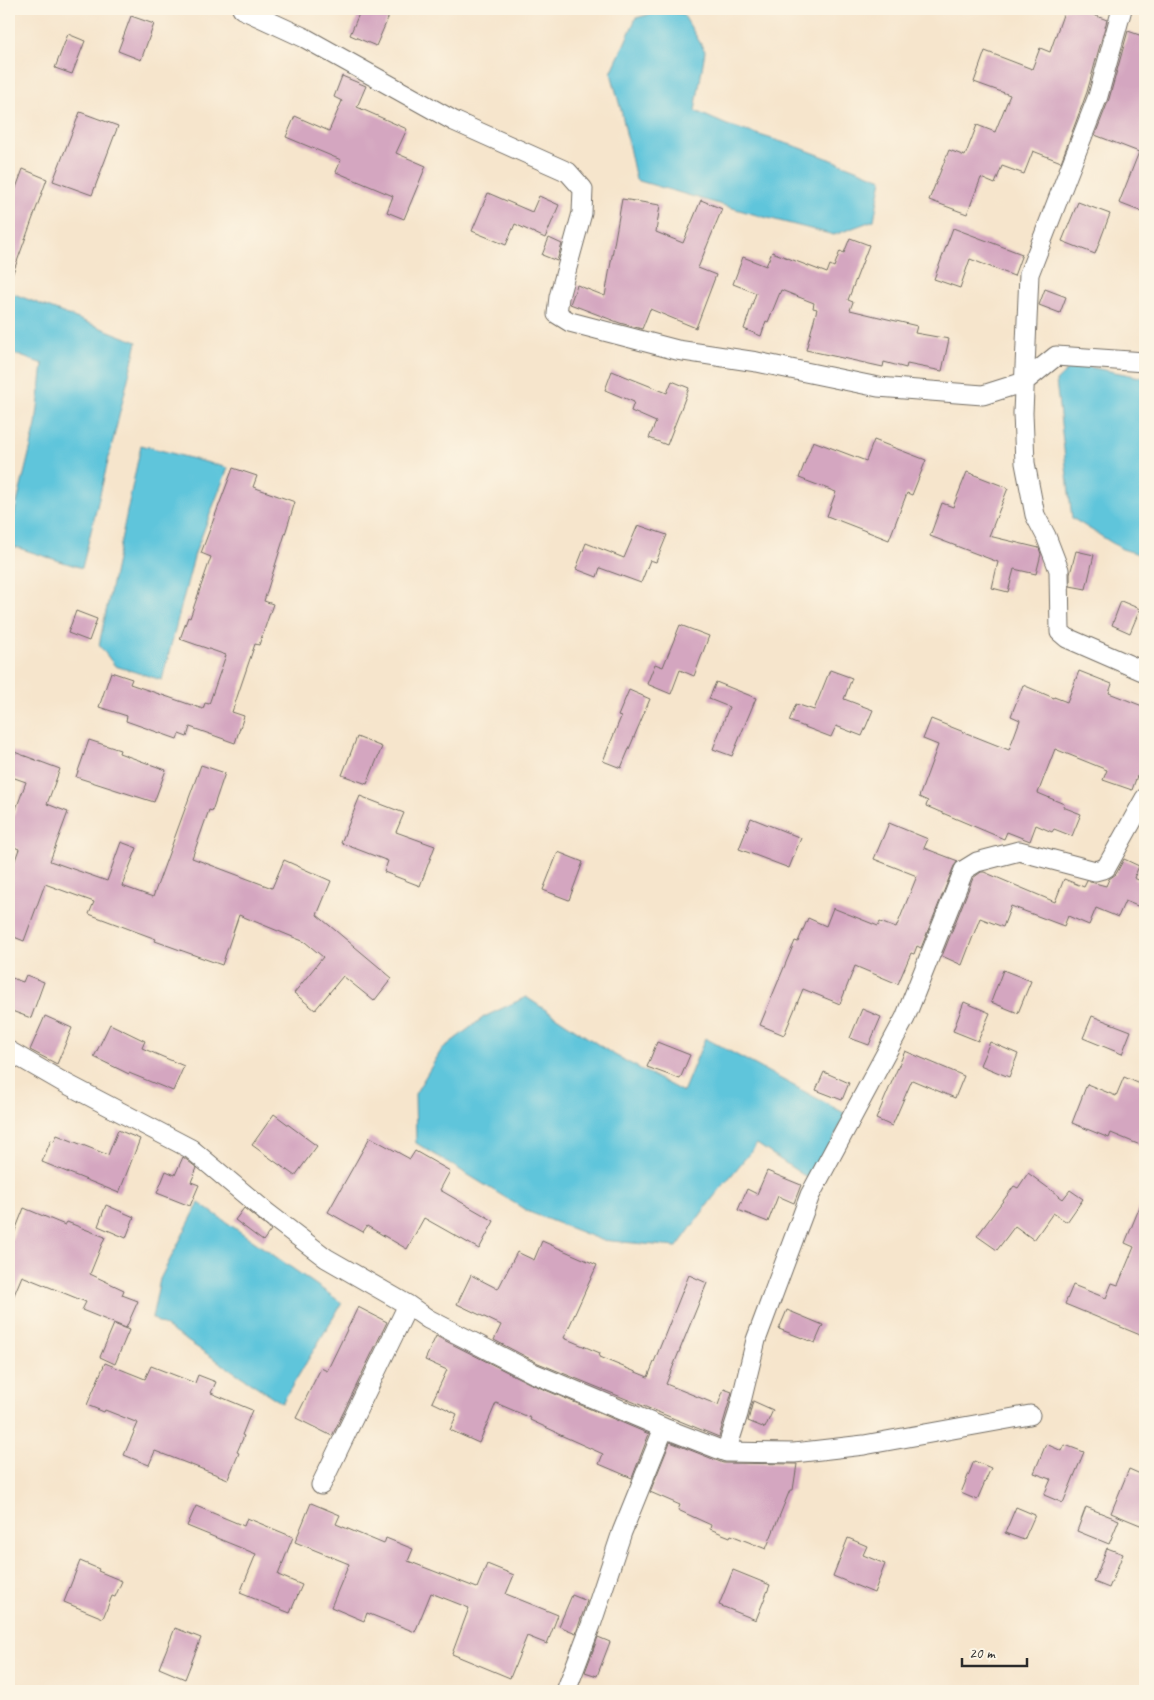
<svg xmlns="http://www.w3.org/2000/svg" width="1154" height="1700" viewBox="0 0 1154 1700" font-family="Caveat,sans-serif">
  <style>
    .water { fill: #5ec5db; stroke: #447883 }
    .building { fill: #d4a6c0 }
    .lines { fill: none; stroke-linecap: round; stroke-linejoin: round }
    .street-casing { stroke: #726c63; stroke-width: 21 }
    .street { stroke: #fff; stroke-width: 19 }
  </style>
  <rect width="100%" height="100%" fill="#fcf5e5"/>
  <filter id="ink" filterUnits="userSpaceOnUse"><feTurbulence type="fractalNoise" baseFrequency=".02" numOctaves="2"/><feDisplacementMap in="SourceGraphic" scale="10" xChannelSelector="R" yChannelSelector="G"/><feConvolveMatrix kernelMatrix="1 2 1 2 8 2 1 2 1" color-interpolation-filters="sRGB"/></filter>
  <filter id="wash" filterUnits="userSpaceOnUse"><feTurbulence type="fractalNoise" baseFrequency=".0096" numOctaves="4" result="noise"/><feDisplacementMap in="SourceGraphic" scale="20" xChannelSelector="R" yChannelSelector="G"/><feGaussianBlur stdDeviation="1.12" result="paint"/><feColorMatrix in="noise" values="0 0 0 0 0 0 0 0 0 0 0 0 0 0 0 0 0 1.4 0 .05"/><feComposite in="paint" operator="in"/></filter>
  <g filter="url(#wash)">
    <rect width="100%" height="100%" fill="#f6e5cc"/>
    <path class="water" d="M662,11L683,14L705,51L695,111L727,125L798,147L882,179L874,220L834,235L760,216L636,180L622,114L611,73L636,18Z
      M9,292L137,342L82,568L9,545V536L36,425L43,364L9,352Z
      M1074,364L1145,378V556L1122,549L1072,518L1056,381Z
      M141,445L228,468L195,553L162,680L115,666L99,645Z
      M526,997L611,1053L683,1092L705,1038L846,1114L812,1181L757,1144L712,1199L677,1247L601,1240L529,1212L416,1143L415,1094L442,1049L484,1017Z
      M199,1203L342,1303L282,1403L152,1318L160,1279Z"/>
    <g id="blocks">
      <path class="building" d="M361,9H392L376,46L350,35Z
        M1065,9H1078L1107,20L1087,92L1061,162L1033,151L1024,174L1002,166L995,184L981,178L967,214L929,200L949,150L965,156L977,125L995,132L1010,95L974,82L985,51L1032,69L1040,48L1050,52Z
        M131,16L154,24L141,60L118,51Z
        M1128,31L1145,37V213L1119,203L1139,152L1095,135L1109,99Z
        M68,34L85,41L72,74L55,68Z
        M342,76L366,86L357,107L407,129L396,153L426,166L404,219L387,212L393,196L336,172L341,160L286,137L295,116L329,131L342,101L334,97Z
        M80,112L118,126L92,195L53,181Z
        M23,169L47,179L10,281H9V207Z
        M488,193L532,212L539,196L559,205L545,238L515,224L506,245L472,231Z
        M622,199L660,205L656,232L683,243L701,200L722,209L698,268L716,275L696,328L650,309L642,329L620,323L570,304L577,285L605,296Z
        M1078,202L1110,214L1095,254L1062,241Z
        M953,228L1022,254L1014,276L970,259L960,288L934,279Z
        M549,238L562,244L557,261L542,255Z
        M850,238L869,245L848,300L853,302L850,310L917,326L915,333L949,339L942,371L907,364L906,368L884,362L883,367L806,350L817,309L813,308L814,303L781,290L768,322L766,321L761,336L744,329L756,293L733,284L743,257L766,266L772,252L827,273L830,265L834,267L840,251L844,253Z
        M1045,289L1066,297L1060,313L1039,305Z
        M612,371L667,393L672,381L689,388L667,445L649,438L656,422L631,411L634,402L605,390Z
        M874,440L926,460L912,495L907,493L889,540L827,516L836,492L799,478L813,441L866,461Z
        M233,468L257,476L253,487L295,502L264,601L273,604L259,645L255,644L232,712L244,716L235,743L190,727L187,737L179,734L177,739L126,721L127,716L99,707L111,672L132,679L130,684L203,709L205,703L209,704L226,655L180,639L188,617L190,618L211,557L201,553Z
        M967,472L1008,488L989,536L1039,548L1041,554L1036,574L1014,569L1008,592L992,588L998,562L930,536L942,503L953,507Z
        M638,525L667,535L656,562L650,560L641,583L600,568L597,577L576,569L586,543L624,558Z
        M1076,551L1094,555L1086,589L1070,586V574Z
        M1121,601L1140,609L1130,633L1112,625Z
        M76,611L97,619L89,641L68,633Z
        M680,625L709,636L694,676L680,670L671,694L647,684L655,664L663,667Z
        M830,670L852,678L844,699L873,710L862,736L836,726L831,737L789,721L796,704L814,710Z
        M1079,671L1112,684L1109,693L1145,707V778L1137,776L1132,790L1103,780L1107,770L1055,749L1038,793L1064,804L1063,807L1081,814L1072,836L1054,829L1052,832L1036,825L1030,841L1007,832L1004,839L926,806L928,801L919,797L938,745L923,739L931,719L1009,750L1020,720L1011,716L1023,685L1054,698V697L1067,702Z
        M716,682L756,698L732,756L713,749L729,707L709,699Z
        M629,690L650,699L621,768L603,761L621,717L618,716Z
        M357,737L382,747L367,784L342,775Z
        M89,740L120,750L119,753L166,770L154,802L76,777Z
        M9,750L60,769L47,804L68,812L50,861L107,881L121,842L137,848L122,886L153,897L201,765L225,773L212,811L209,810L192,858L272,888L284,860L331,881L317,915L392,978L374,1001L343,976L315,1010L294,993L323,957L305,942L239,915L222,965L155,941L156,939L89,914L94,902L45,884L24,941L9,935V877L19,849L9,845V828L26,782L9,776Z
        M360,796L404,813L396,832L435,846L420,886L384,872L388,861L341,843Z
        M751,818L801,838L789,868L739,849Z
        M889,823L928,839L924,848L958,861L954,866L921,948L917,946L914,954L911,953L898,984L855,966L840,1004L803,989L784,1035L760,1025L795,941L798,942L808,918L826,926L833,908L878,926L880,922L896,928L917,876L874,859Z
        M558,852L583,862L569,900L543,890Z
        M1124,859L1139,866L1134,878L1145,883V909L1125,901L1118,917L1096,908L1089,925L1068,916L1064,926L1011,906L1003,927L980,918L962,965L942,956L973,878L981,872H984L1055,902L1064,879L1084,887L1087,881L1106,886L1109,879L1116,874Z
        M1003,970L1031,981L1018,1013L991,1002Z
        M26,975L44,982L31,1018L9,1010V977L23,982Z
        M964,1002L990,1013L978,1041L953,1031Z
        M862,1009L881,1017L869,1045L850,1038Z
        M45,1016L72,1028L57,1064L30,1050Z
        M1092,1016L1131,1031L1122,1054L1083,1038Z
        M110,1024L145,1041L142,1048L184,1066L173,1091L129,1073V1074L94,1057Z
        M657,1042L690,1055L680,1079L647,1067Z
        M990,1042L1018,1054L1009,1077L980,1065Z
        M905,1051L964,1076L955,1098L912,1080L892,1126L876,1119Z
        M824,1072L849,1083L842,1100L816,1090Z
        M1124,1077L1145,1086V1147L1111,1133L1109,1138L1072,1123L1087,1084L1116,1096Z
        M274,1114L317,1146L295,1176L252,1145Z
        M118,1130L140,1139L119,1193L42,1162L51,1140L54,1141L57,1135L108,1155Z
        M370,1137L410,1159L415,1151L450,1171L440,1190L494,1221L479,1249L424,1218L407,1249L367,1226L363,1232L328,1212Z
        M183,1157L197,1168L191,1182L199,1185L190,1206L157,1193L166,1171L175,1175Z
        M767,1171L801,1185L794,1203L778,1196L768,1222L738,1210L747,1189L757,1194Z
        M1028,1173L1063,1199L1070,1190L1083,1199L1067,1222L1053,1213L1034,1240L1015,1226L997,1250L977,1236L1014,1186L1018,1188Z
        M1145,1194V1337L1065,1304L1073,1285L1106,1298L1112,1283L1118,1285L1134,1247L1125,1243Z
        M106,1205L134,1217L126,1238L98,1226Z
        M24,1208L65,1225L67,1222L105,1237L90,1274L124,1290L122,1295L138,1301L126,1328L82,1310L86,1302L22,1276L9,1307V1246Z
        M244,1208L271,1230L263,1241L235,1220Z
        M542,1241L597,1265L564,1338L600,1353L599,1357L648,1377L689,1275L707,1283L666,1384L718,1405L724,1389L732,1392L719,1437L538,1363L494,1340L501,1325L457,1304L471,1275L498,1289L517,1252L534,1260Z
        M358,1307L387,1322L332,1436L296,1418L321,1368L327,1371Z
        M787,1310L823,1325L815,1343L779,1329Z
        M114,1324L129,1330L115,1364L100,1357Z
        M436,1336L529,1383L649,1434L632,1478L599,1464L603,1454L556,1433V1432L530,1420L531,1418L496,1403L479,1443L450,1430L457,1414L432,1402L447,1370L425,1360Z
        M105,1363L145,1379L151,1366L195,1383L198,1375L216,1382L211,1393L252,1410L242,1435L244,1436L237,1452L239,1453L228,1479L155,1451L149,1465L124,1455L138,1423L105,1410L104,1412L87,1405Z
        M753,1401L773,1410L765,1428L748,1421Z
        M670,1442L723,1463L797,1464L793,1490H790L766,1549L731,1535L730,1537L710,1529L711,1525L678,1510L680,1505L650,1492Z
        M1046,1444L1062,1451L1065,1445L1084,1452L1063,1503L1044,1495L1051,1479L1034,1473Z
        M974,1461L991,1468L977,1500L961,1493Z
        M1129,1469L1145,1476V1527L1111,1513Z
        M311,1503L340,1515L336,1524L384,1544L386,1538L413,1549L408,1561L477,1588L487,1564L514,1575L506,1594L558,1615L547,1644L527,1636L510,1678L452,1654L469,1608L431,1593L415,1632L367,1613L364,1621L331,1607L349,1564L295,1542Z
        M196,1506L244,1526L247,1518L293,1537L278,1575L302,1585L290,1613L240,1593L256,1554L187,1526Z
        M1016,1507L1035,1515L1024,1540L1005,1533Z
        M1086,1507L1119,1520L1109,1544L1077,1531Z
        M848,1538L867,1546L863,1555L885,1564L874,1593L833,1576Z
        M1107,1548L1123,1554L1109,1588L1094,1582Z
        M80,1561L99,1569L98,1571L122,1581L115,1597L112,1596L103,1618L64,1602Z
        M733,1570L770,1585L756,1620L719,1605Z
        M572,1595L587,1601L576,1633L559,1626Z
        M175,1628L201,1638L185,1679L159,1668Z
        M598,1637L610,1642L597,1676L585,1672Z"/>
    </g>
  </g>
  <g filter="url(#ink)">
    <use href="#blocks" fill-opacity="0" stroke="#726c63" stroke-width="1"/>
    <g class="lines">
      <defs>
        <path id="street" d="M242,9L305,38L454,121L568,172L583,189L582,213L559,297L557,314L570,322L677,350L757,362L878,387L983,395L1024,382L1056,356L1145,362
          M1122,9L1098,96L1029,274L1023,413L1025,463L1035,515L1046,536L1059,570L1060,632L1067,638L1145,672
          M9,1051L61,1081L191,1149L266,1212L326,1258L408,1305L428,1319L533,1373L664,1428L726,1452L794,1453L864,1445L1030,1415
          M726,1452L738,1414L756,1340L810,1195L905,1018L964,870L977,862L1019,851L1095,871L1106,868L1145,798
          M321,1485L408,1305
          M566,1691L591,1625L622,1532L664,1428"/>
      </defs>
      <use href="#street" class="street-casing"/>
      <use href="#street" class="street"/>
    </g>
  </g>
  <rect width="1154" height="1700" fill="none" stroke="#fcf5e5" stroke-width="30"/>
  <path d="M962 1658v8h65v-8" fill="none" stroke="#2b2b2b" stroke-width="2.5"/>
  <text x="969" y="1658" font-size="15" fill="#2b2b2b" stroke="#fcf5e5" stroke-width="4" paint-order="stroke">20 m</text>
</svg>
